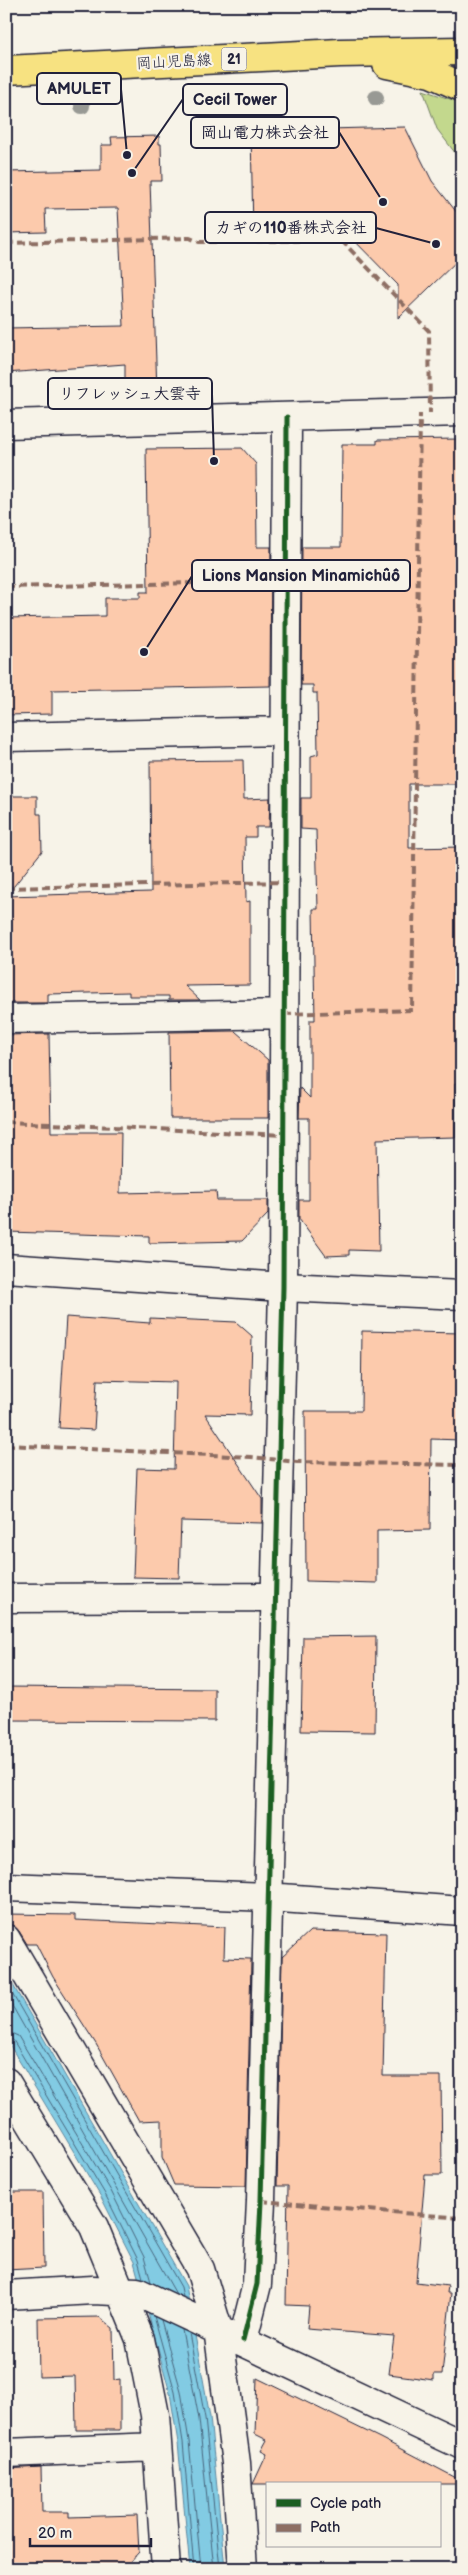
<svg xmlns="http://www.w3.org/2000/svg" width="468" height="2575" viewBox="0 0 468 2575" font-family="'Balsamiq Sans','Klee One',sans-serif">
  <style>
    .green { fill: #c3d88d; stroke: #727d64 }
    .water { fill: #82cbe3; stroke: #5c87a0 }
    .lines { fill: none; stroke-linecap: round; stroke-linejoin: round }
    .shore { stroke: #48667e; stroke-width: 1 }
    .building { fill: #fccaac; stroke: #22223b }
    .street-casing { stroke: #22223b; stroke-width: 31 }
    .secondary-casing { stroke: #22223b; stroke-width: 31 }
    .primary-casing { stroke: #22223b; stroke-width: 31 }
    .street { stroke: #f7f3e8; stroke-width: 28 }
    .secondary { stroke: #f7f3e8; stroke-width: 28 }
    .primary { stroke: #f7e281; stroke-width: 28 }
    .quiet { stroke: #8d6e63; stroke-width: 4; stroke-dasharray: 8 4; stroke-linecap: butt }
    .cycleway-casing { stroke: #f7f3e8; stroke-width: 8 }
    .cycleway { stroke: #1b5e20; stroke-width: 5 }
    .tree { fill: #989994 }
    .labels { text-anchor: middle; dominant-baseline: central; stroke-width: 4.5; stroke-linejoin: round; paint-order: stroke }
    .shield { fill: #f7f3e8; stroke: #62616f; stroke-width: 1 }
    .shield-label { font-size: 14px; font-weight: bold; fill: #22223b }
    .street-label { font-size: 15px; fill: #22223b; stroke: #f7f3e8 }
    .leader { fill: none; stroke: #22223b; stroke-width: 2 }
    .callout-dot { fill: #22223b; stroke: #f7f3e8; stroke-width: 2 }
    .callout { fill: #f7f3e8; stroke: #22223b; stroke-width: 2 }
    .callout-label { font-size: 16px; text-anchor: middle; font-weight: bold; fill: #22223b }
  </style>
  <rect width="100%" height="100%" fill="#f7f3e8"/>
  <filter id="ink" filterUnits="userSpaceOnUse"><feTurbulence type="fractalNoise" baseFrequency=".02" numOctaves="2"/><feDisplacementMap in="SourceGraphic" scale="10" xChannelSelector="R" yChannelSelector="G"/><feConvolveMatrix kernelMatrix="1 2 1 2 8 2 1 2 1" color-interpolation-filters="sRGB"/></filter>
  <g filter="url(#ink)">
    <path class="green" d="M423,90L462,103V162L437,129Z"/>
    <path class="water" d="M6,1973L186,2286L210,2417L225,2569H190L178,2443L170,2393L134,2262L101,2197L6,2039Z"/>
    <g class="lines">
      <path class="shore" d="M6,1983L181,2287L183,2297
        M6,1995L176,2294
        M6,2031L18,2036L111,2191L144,2257L151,2282
        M6,2037L13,2040L105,2194L138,2260L143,2278
        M154,2316L175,2392L183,2442L194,2569
        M161,2320L181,2391L189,2441L201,2569
        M182,2330L199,2419L214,2569
        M189,2333L205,2418L220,2569"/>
    </g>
    <path class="building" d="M405,127L432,181L462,219V256L398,318V285L345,231L253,233L251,131Z
      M159,136V144H161L162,181H150L157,392L125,393V364L6,373V328L124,326L118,208L45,209L46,232L6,233V172L101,170V145H112L111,137Z
      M462,439V784H409V848L462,847V1083H455V1137L377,1139L379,1251L349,1250V1255L326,1256L299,1219V1200H309V1118H299L300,1088L310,1098V1020H315L313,909H318L316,830L301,829V798H311V756L318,754L317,693H313V685H301L302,547H341L342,444H377V440Z
      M242,448L256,464L257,547H271L270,686L52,690V714L6,715V618L105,616V598H140V592H148L146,449Z
      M243,760L244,799L270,798L269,827H256V837H245L246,902L250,901V985L185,986L200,1000H169V996H129V992L48,994V1003H6V796H37V814H41L42,851L6,896L151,892L150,761Z
      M235,1031L268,1060V1118H170L169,1032Z
      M49,1034L51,1132H121L120,1193L216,1191L217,1200H268V1214L242,1241L149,1243V1236L6,1232V1035Z
      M66,1317L150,1323V1318L236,1322L252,1336L250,1415L205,1414L262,1499V1523L181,1521L179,1578L133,1577L137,1468L174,1469L176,1382L97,1380L94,1430L59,1428Z
      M362,1331L462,1333V1440L431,1439L430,1530L377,1531V1583L306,1581L305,1411H361Z
      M376,1636L375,1732L301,1731L303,1637Z
      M6,1687L215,1689V1721L6,1720Z
      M6,1914L75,1915V1920L225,1927L224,1958L251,1959L246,2186L174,2185L162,2157V2120L139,2121L96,2044L53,1977L36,1944H27L19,1931L14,1926L6,1923Z
      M310,1931L386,1933L383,2076H441L442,2175H425L416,2282L448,2286L447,2293H451L442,2374H434V2380L389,2374L394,2336L307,2329L309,2306L286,2305L288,2186H277L282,1957Z
      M6,2192H43L44,2268L6,2270Z
      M99,2317L113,2328L114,2380L120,2379V2430H76L75,2376L39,2377L38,2318Z
      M257,2378L380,2438L462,2481V2484H253L267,2454L261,2451L267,2440L255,2434Z
      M41,2467L42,2512H69V2517L137,2515L139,2552L128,2564L6,2568V2469Z"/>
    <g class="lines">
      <defs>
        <path id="street" d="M6,424L462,412
          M6,737L285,731
          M6,1019L284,1014
          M6,1598L275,1597
          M6,1887L267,1897L462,1911
          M6,1939L200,2269L218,2329L236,2463L243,2569
          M6,2082L94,2227L140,2339L155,2415L166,2569
          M6,2295L93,2290L137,2292L462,2445
          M243,2340L257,2284L261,2201L283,1287L287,417
          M6,2453L157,2447"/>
        <path id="secondary" d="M6,1268L283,1287L462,1295"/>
        <path id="primary" d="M387,64L431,73L462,87
          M6,70L340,53L462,51"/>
      </defs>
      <use href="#street" class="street-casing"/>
      <use href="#secondary" class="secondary-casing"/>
      <use href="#primary" class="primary-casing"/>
      <use href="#street" class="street"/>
      <use href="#secondary" class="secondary"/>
      <use href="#primary" class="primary"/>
      <path class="quiet" d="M6,243L190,238L199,242L341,240L429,331L430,413
        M6,587L286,581
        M6,888L285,882
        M284,1014L412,1010L420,414
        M6,1122L284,1135
        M6,1445L251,1457L297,1462L462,1465
        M261,2201L462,2218"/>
      <defs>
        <path id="cycleway" d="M243,2340L257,2284L261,2201L283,1287L287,417"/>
      </defs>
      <use href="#cycleway" class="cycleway-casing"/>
      <use href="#cycleway" class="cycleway"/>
    </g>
    <g class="tree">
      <circle cx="376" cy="98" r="8"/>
      <circle cx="82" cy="106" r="8"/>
    </g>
  </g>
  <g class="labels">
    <rect class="shield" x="221.5" y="47.5" width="25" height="23" rx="4"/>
    <g class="shield-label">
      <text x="234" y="59">21</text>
    </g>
    <g class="street-label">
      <text transform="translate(174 62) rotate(-3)">岡山児島線</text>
    </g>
  </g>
  <path class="leader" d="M127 155L121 89M132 173L183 99M383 202L339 132M436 244L376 228M214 461L212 394M144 652L192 576"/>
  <g class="callout-dot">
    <circle cx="127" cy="155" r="5"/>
    <circle cx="132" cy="173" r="5"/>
    <circle cx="383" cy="202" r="5"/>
    <circle cx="436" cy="244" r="5"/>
    <circle cx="214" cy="461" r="5"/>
    <circle cx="144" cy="652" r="5"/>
  </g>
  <g class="callout">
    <rect x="37" y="73" width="84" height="31" rx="5"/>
    <rect x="183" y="84" width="104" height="31" rx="5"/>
    <rect x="191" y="117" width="148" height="31" rx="5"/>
    <rect x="205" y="212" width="171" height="31" rx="5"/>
    <rect x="48" y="378" width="164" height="31" rx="5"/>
    <rect x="192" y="560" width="218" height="31" rx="5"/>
  </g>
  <g class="callout-label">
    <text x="79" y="94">AMULET</text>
    <text x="235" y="105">Cecil Tower</text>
    <text x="265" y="138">岡山電力株式会社</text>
    <text x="291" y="233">カギの110番株式会社</text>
    <text x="130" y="399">リフレッシュ大雲寺</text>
    <text x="301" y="581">Lions Mansion Minamichûô</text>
  </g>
  <rect width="468" height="2575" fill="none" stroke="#f7f3e8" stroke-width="25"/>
  <rect x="12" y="12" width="443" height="2550" fill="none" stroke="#22223b" stroke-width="2" filter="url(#ink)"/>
  <rect x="266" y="2482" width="175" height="65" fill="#f7f3e8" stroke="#a29fa3"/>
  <rect x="276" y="2499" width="25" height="8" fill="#1b5e20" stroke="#a29fa3"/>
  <text x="310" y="2508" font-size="15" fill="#22223b">Cycle path</text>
  <rect x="276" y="2524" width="25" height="8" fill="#8d6e63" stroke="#a29fa3"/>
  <text x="310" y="2532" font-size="15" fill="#22223b">Path</text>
  <path d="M30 2538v8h121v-8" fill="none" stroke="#22223b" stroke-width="2.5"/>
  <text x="38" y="2538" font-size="15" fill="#22223b" stroke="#f7f3e8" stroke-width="4" paint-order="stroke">20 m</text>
</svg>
